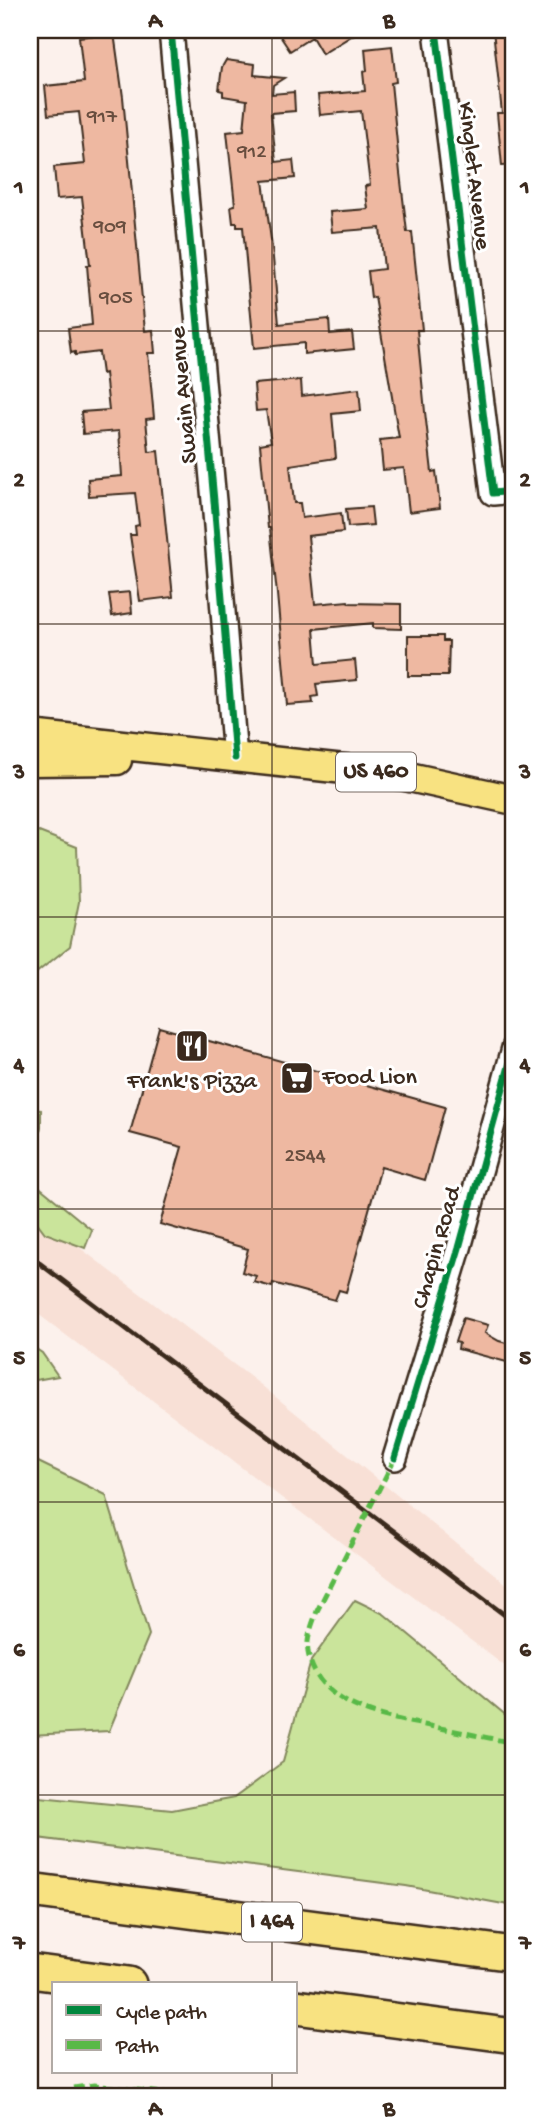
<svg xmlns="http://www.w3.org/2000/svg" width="544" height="2126" viewBox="0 0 544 2126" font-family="'Gochi Hand',sans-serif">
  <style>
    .built { fill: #f8e0d6 }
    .green { fill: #cae49b; stroke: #82875c; stroke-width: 2 }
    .building { fill: #eeb8a1; stroke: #3b2a1e; stroke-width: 2 }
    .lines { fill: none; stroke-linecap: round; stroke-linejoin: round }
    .minor-casing { stroke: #3b2a1e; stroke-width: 28 }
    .major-casing { stroke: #3b2a1e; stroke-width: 33 }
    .highway-casing { stroke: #3b2a1e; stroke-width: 38 }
    .minor { stroke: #fff; stroke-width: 23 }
    .major { stroke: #f8e281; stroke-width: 28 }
    .highway { stroke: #f8e281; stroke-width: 33 }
    .rail { stroke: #3b2a1e; stroke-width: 5 }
    .quiet { stroke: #58b947; stroke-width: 5; stroke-dasharray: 10 5; stroke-linecap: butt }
    .cycleway-casing { stroke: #fff; stroke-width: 11 }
    .cycleway { stroke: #00873e; stroke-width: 7 }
    .grid { fill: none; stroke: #3b2a1e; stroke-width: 2; stroke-opacity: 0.55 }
    .labels { text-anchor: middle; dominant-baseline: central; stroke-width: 6; stroke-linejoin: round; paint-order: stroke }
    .number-label { font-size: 21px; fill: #684e3f }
    .shield { fill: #fff; stroke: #766a62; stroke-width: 2 }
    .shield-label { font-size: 23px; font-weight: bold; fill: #3b2a1e }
    .street-label { font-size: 24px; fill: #3b2a1e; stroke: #fff }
    .poi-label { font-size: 24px; fill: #3b2a1e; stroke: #fff; text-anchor: start }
    .neatline { fill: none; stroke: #3b2a1e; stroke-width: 2.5 }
    .grid-label { font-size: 23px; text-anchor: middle; font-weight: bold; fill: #3b2a1e }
  </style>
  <rect width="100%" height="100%" fill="#fcf1ec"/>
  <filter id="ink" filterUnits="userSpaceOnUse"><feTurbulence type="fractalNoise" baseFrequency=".0143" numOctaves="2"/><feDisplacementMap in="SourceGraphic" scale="14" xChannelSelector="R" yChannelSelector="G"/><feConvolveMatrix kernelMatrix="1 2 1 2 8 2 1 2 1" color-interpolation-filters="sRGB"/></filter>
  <g filter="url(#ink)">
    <path class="built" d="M30,1210L261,1385L514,1590V1673L30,1308Z"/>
    <path class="green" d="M39,832L77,847L79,902L70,946L30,978V833Z
      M30,1109L41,1110V1127L33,1159L37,1185L92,1230L85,1248L45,1233L30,1213Z
      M30,1345L42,1353L58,1376L30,1381Z
      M30,1458L106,1495L149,1635L109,1731L30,1735Z
      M355,1600L384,1614L514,1722V1906L406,1886L30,1837V1796L172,1810L234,1798L283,1762L311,1661Z"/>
    <path class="building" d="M276,30H361L322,54L312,37L290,51Z
      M493,30H514V165L502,166L497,113H502Z
      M114,33L123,97L145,331L153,330L155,353H148L154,418L146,419L149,452L158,451L173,597L140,601L130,535H136L135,526L139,525L135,493L89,496L88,479L122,476L119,431L83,434L81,412L109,410L105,373L102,374L99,352L75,355V352L71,353L68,328L92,325L87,265H90L82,197L57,199L54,167L85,164L79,112L48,115L45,86L84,82L79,37Z
      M392,46L396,82L391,83L400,173L407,232H412L422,330H417L425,412L432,472L436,471L440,508L409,512L404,468L383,470L380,440L399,438L375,297L371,298L368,271L384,269L380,228L332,232L330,212L368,209L365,186L370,185L361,111L320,115L318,95L365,91L363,72L367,71L365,49Z
      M226,60L255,64L254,75L284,78L273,85L272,94L294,92L295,111L271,113L276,162L293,160L295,178L263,181L272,247L279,324L329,319L330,334L352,332L354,349L304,354V343L254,348L243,227H237V223H233L231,206L235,205L227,132L244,130L247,100L223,96V91L219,90L222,67Z
      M301,380L302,396L359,389L361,411L332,414L336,458L290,465L294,503H300L302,518L341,513L343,532L308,536L315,604L348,601L349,603L401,604V629L373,628V623L314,629L317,664L355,660L357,680L316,684L318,696L312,697L313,703L287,705L277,594L270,528H268L260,444L271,442L266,410L256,411L254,384Z
      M371,507L373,525L348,527L346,509Z
      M130,592L132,613L112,616L109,594Z
      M408,636H443V641H449L448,676H408Z
      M159,1027L445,1107L425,1180L381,1167L346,1292L339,1290L335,1300L273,1283L272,1287L254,1282L256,1276L242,1272L248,1249L160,1224L182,1147L130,1133Z
      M463,1318L488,1325L485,1333L499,1341L514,1345V1364L458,1349L459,1343L455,1342Z"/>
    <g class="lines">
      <defs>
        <path id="minor" d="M171,30L214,501L235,758
          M436,30L493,493L514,491
          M395,1458L459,1248L514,1048"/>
        <path id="major" d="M30,735L400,775L514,800
          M30,761L117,760"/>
        <path id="highway" d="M30,1890L514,1954
          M30,1971L129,1984
          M296,2007L514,2036"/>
      </defs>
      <use href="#minor" class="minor-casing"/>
      <use href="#major" class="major-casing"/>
      <use href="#highway" class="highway-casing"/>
      <use href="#minor" class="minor"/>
      <use href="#major" class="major"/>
      <use href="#highway" class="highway"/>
      <path class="rail" d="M30,1256L514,1622"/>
      <path class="quiet" d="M395,1458L317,1611C313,1623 306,1638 308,1652C318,1709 389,1718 435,1727C461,1732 488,1738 514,1743
        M74,2088L94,2085L188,2096"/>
      <defs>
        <path id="cycleway" d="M171,30L214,501L235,758
          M436,30L493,493L514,491
          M395,1458L459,1248L514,1048"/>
      </defs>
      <use href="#cycleway" class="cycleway-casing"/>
      <use href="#cycleway" class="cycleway"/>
    </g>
  </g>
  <path class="grid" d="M272,30V1984M30,331H514M30,624H514M30,917H514M30,1209H514M30,1502H514M30,1795H514M272,2072V2096"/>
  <defs>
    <symbol id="restaurant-square" viewBox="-11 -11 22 22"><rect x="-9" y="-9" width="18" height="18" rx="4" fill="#3b2a1e" stroke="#fff"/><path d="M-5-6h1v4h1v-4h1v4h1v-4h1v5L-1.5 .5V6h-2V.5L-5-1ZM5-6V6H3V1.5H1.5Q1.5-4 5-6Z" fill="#fff"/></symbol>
    <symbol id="supermarket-square" viewBox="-11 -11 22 22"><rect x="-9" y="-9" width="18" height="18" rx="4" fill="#3b2a1e" stroke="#fff"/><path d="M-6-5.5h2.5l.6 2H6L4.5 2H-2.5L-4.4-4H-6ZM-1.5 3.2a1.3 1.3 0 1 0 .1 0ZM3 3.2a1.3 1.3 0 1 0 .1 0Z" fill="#fff"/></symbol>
  </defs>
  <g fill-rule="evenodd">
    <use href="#restaurant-square" x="173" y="1027" width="38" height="38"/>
    <use href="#supermarket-square" x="278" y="1059" width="38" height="38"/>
  </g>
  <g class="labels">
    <g class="number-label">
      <text x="102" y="118">917</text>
      <text x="252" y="153">912</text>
      <text x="110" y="228">909</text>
      <text x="116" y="299">905</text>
      <text x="305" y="1157">2544</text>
    </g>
    <g class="shield">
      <rect x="336" y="752.5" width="80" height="39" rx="5"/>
      <rect x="242" y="1902.5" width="60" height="39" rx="5"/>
    </g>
    <g class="shield-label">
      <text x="376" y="772">US 460</text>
      <text x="272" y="1922">I 464</text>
    </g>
    <g class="street-label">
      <text transform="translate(473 176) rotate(83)">Kinglet Avenue</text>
      <text transform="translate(185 395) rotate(-95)">Swain Avenue</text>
      <text transform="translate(438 1248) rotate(-74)">Chapin Road</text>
    </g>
    <g class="poi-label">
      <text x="322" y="1078">Food Lion</text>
      <text x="192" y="1082" text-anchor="middle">Frank's Pizza</text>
    </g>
  </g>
  <rect width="544" height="2126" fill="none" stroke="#fff" stroke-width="77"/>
  <rect x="52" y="1982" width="245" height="91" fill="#ffffff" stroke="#b1aaa5" stroke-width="2"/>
  <rect x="66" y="2005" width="35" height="10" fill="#00873e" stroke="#b1aaa5" stroke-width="2"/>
  <text x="116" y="2018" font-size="21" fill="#3b2a1e">Cycle path</text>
  <rect x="66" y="2040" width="35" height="10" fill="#58b947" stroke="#b1aaa5" stroke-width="2"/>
  <text x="116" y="2052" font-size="21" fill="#3b2a1e">Path</text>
  <rect x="38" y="38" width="467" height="2050" class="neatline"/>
  <g class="grid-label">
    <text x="155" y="27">A</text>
    <text x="389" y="27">B</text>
    <text x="19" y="193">1</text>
    <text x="525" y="193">1</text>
    <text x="19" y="486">2</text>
    <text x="525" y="486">2</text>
    <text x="19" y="778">3</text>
    <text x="525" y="778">3</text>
    <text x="19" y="1071">4</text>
    <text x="525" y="1071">4</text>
    <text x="19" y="1364">5</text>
    <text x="525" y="1364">5</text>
    <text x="19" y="1656">6</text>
    <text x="525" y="1656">6</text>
    <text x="19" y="1949">7</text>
    <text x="525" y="1949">7</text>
    <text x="155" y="2115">A</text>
    <text x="389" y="2115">B</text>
  </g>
</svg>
